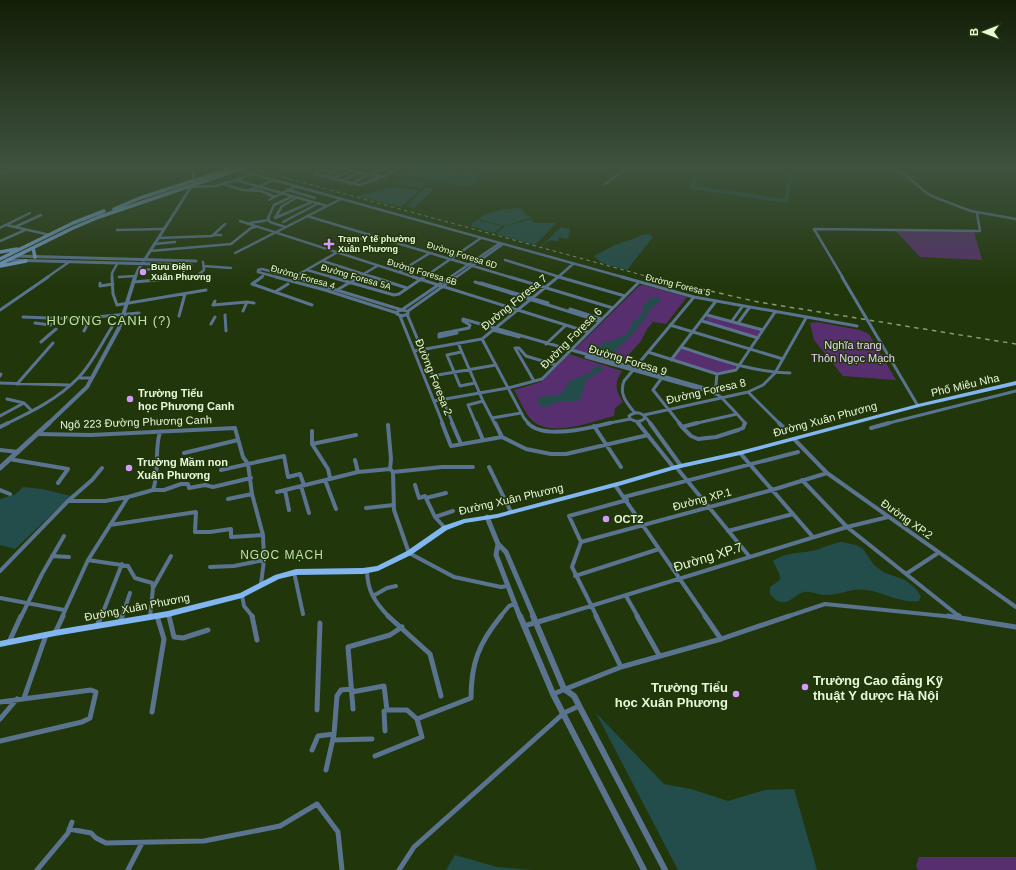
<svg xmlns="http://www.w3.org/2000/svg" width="1016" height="870" viewBox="0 0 1016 870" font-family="Arial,sans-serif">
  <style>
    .green { fill: #572f6e }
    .water { fill: #234d4b }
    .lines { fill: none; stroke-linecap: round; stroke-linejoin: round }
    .canal { stroke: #234d4b; stroke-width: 3.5 }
    .minor-far3 { stroke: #5a738f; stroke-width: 2.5 }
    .minor-far2 { stroke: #5a738f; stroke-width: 3 }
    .minor-far1 { stroke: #5a738f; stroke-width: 4 }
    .minor { stroke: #5a738f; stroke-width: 5 }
    .tertiary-far3 { stroke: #5a738f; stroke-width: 3 }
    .tertiary-far2 { stroke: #5a738f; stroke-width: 4 }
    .tertiary-far1 { stroke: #5a738f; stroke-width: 5 }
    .tertiary { stroke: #5a738f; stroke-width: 6 }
    .secondary { stroke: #7099c6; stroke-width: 3.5 }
    .primary { fill: #81b6f0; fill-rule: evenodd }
    .rail-far1 { stroke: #869974; stroke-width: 1; stroke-dasharray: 3.5 3.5; stroke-linecap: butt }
    .rail { stroke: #869974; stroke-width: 1.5; stroke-dasharray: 4.5 4.5; stroke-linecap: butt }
    .poi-dot { fill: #d59bfb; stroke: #22360b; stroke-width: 1.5 }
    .labels { text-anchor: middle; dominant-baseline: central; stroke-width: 3; stroke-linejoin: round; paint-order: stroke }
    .far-poi-label { font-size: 9px; font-weight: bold; fill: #e7f8d9; stroke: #22360b; text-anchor: start }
    .far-street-label { font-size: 9px; fill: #e7f8d9; stroke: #22360b }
    .street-label { font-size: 11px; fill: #e7f8d9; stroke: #22360b }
    .park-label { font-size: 11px; fill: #e9d2fa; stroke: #22360b }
    .poi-label { font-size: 11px; font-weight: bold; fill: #e7f8d9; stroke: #22360b; text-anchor: start }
    .neighbourhood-label { font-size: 12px; letter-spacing: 1px; fill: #c0e1a4; stroke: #22360b }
    .quarter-label { font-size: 13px; letter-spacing: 1px; fill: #c0e1a4; stroke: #22360b }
    .near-street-label { font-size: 13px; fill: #e7f8d9; stroke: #22360b }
    .near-poi-label { font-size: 13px; font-weight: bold; fill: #e7f8d9; stroke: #22360b; text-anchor: start }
  </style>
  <rect width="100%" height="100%" fill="#22360b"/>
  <path class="green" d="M896,231L974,232L982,260L920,257Z
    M643,285L687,297L666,324L653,322L647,329L641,341L621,363L574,350L639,286Z
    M709,315L761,330L756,337L704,321Z
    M817,322L860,330L869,334L896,380L843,376L814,340L810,323Z
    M682,348L737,365L734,369L716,373L672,360Z
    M569,354L622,371C614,384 615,389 623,402L615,408L614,416C590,422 547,440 529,417C523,409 519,398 514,390L541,382Z
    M919,857H1016V870H918L916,866Z"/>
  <path class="water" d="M414,166H445L462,170L444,183L401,175L402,172Z
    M467,166H501L489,173L468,169L465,168Z
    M464,170H466L487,174L468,187L450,184L449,181Z
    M402,178L428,183L421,188L394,184Z
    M392,187L420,190L401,207L357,196Z
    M426,187L434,189L414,208L407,206Z
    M521,208L524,213L531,218L504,226L478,219C490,210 507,209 521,208Z
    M532,219L534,223H556L535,245L496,234L505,226Z
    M477,220L502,226L494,233L471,226L472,223Z
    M561,227L570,229L569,237L566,239L559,237L558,242L552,240L545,243L543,246H541Z
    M649,234L653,237L627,270L602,263L594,256L615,245L636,238L641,235Z
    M652,297L660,298L661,300L649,310L647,316L631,336L616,350L615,358H609L596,354L595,348C607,338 629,342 632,322C639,319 639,316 644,311L642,307Z
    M598,366L602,367L603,370L586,380L581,398L576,401H559L549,406L543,407L537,403L538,399C551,391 561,402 568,382L590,373L594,367Z
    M23,487L42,489L71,496L15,549L0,545V499L16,494Z
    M842,542L856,545L863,549L874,565L883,572L905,580L915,588L921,596L919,601C896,604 876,586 853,590C844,592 835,595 825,595C818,595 811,591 804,592C796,594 789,604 782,602C777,602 773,598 770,594V587L780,580V575L773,561C784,553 799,553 812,551C822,549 831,543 842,542Z
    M596,713L664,784L691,789L728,801L765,790L794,789L817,870H678Z
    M455,855L497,867L531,870H446Z"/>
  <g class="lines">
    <path class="canal" d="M702,166L691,187L786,201L792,166"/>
    <path class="minor-far3" d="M213,166L241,171L626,278
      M332,166L373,176
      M373,166L383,169
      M389,166L372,174L384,177L401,168L399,166
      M888,166L904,174L928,194L939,199L971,211L1016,219
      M3,173L20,166
      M252,174L236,180L327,206
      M314,174L360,185L378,178
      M314,174L332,166
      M323,177L340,168
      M332,179L349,171
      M341,181L358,173
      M223,184L243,190L261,191L275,197
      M351,184L368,175
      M605,184L629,166
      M191,187L215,186L236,180
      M250,190L274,180
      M288,190L315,198
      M269,200L296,186
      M307,216L513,278
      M275,218L312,202
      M275,218L282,206L298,197
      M269,220L268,218L274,205L293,196
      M240,221L417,278
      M283,222L319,203
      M250,223L269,220L270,222L285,227
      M6,225L50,235
      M15,227L41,215
      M0,228L30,213
      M814,229L843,278
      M814,229L980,231L977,213
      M117,230L163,229
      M213,235H221
      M158,238L212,236L225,224
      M0,241L25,230
      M154,244L175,242
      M150,251L231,244L251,228L255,227
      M235,253L341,199
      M505,260L563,278
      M323,261L376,278
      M204,266L231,268
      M138,270L178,268L185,265
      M307,270L335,278
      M258,272V270L262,269L297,278
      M258,272L280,278
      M399,272L430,253
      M119,277L135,276
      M294,277L369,234
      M46,278L69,262
      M112,278V273L117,264
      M189,278L197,276L204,270L203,262
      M260,278L263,276
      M357,278L377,266
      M423,278L481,238
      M449,278L500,243
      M455,278L503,244
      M557,278L573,264"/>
    <path class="minor-far2" d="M112,277L113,294L117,305L206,290
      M262,277L252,284L312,305
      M276,277L325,290L397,313
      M294,277L402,310
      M331,277L394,295L399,294L424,277
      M373,277L407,288
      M413,277L588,332
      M510,277L613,308
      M559,277L625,296
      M622,277L694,297L857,326
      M842,277L918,406
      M133,282L193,277
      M475,282L599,321
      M100,283V286L113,284
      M481,283L548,303
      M337,290L359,277
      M275,292L288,284
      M215,301L213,305L247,302L243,311
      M247,302L254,303
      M403,309L450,277
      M570,309L601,319
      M0,310L48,277
      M402,310L408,311V314L402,316L397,314L398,311Z
      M408,311L456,277
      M407,314L453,424
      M225,315L226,331
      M707,315L763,330
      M179,316L185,294
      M400,316L443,424
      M23,317L74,319L139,313
      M702,321L758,338
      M732,321L742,307
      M35,323L51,325L57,319
      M738,323L749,308
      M211,324L215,317
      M670,325L783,359
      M469,328L470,325L463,321V319L708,389L721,397L737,414L693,424
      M493,330L519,337
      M84,331L87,325V318
      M439,337V334L469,328
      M439,337L457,333
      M482,339L524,418L529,424
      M41,342L56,329
      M458,343L483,401L495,424
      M546,344L566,325
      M681,347C717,359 752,372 790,373
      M414,351L482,339L558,277
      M461,352L447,355L460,386L475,383
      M648,352L717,374L736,370L775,312
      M586,357L711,392
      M671,360L716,301
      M0,376L1,374
      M432,376L496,365
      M78,378H92
      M661,379L653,390L680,424
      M534,381L515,348H519L526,356L556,365
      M0,383L69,385
      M17,384L53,343
      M748,392L780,424
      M715,394L717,374
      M7,399L24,403L32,411
      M434,401L508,388L542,379L639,282
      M634,412C626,402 619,394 624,381L694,297
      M737,414L745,423L744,424
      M644,415L748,392L763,385L775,373L806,318
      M0,416L24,403
      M492,418L521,413
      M645,418C640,423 636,422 630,419L629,416C639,408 645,416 651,424
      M637,422L639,424
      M6,424C31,412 58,399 78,378C92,364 101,344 112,327
      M476,424L468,405L483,401
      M605,424L630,419
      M885,424L1016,391"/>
    <path class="minor-far1" d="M442,423L451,446L502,437
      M452,423L461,444
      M476,423L483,440
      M495,423L502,437L526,449L551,454H566L648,435
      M528,423C543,440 590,428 610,423
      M638,423L674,468
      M650,423L681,466
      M679,423L682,427L697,423
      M779,423L783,427
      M388,425L391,459L390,469
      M594,426L621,467
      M0,427L8,423
      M682,427L691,436L698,439L716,437L738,430L743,428L745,423
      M871,428L889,423
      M312,431V444L328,469L330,478
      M38,434L91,435L235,428L243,457L248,464L252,494L263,535L264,560L261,584
      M794,439L827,473L1016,607
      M312,444L356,435
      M0,450L18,452
      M184,453L238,440
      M740,453L813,537
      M9,459L68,469L58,483
      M355,460L358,472
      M489,467L511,512
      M676,467L749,556
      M221,470L284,456L288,477L300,474L304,485
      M393,472L442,467H473
      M325,480L336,509
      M802,480L847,527L960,617
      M415,485L419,498L425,496L435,517L445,528
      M615,485L706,617
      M301,486L309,513
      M0,490L10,494
      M153,490C160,471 154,451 160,432
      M285,490L289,510
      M277,492L358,472L390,469L393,472L394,510L409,553L454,577L501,587L507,586
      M624,497L798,452
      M426,498L446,493
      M228,499L252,494
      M68,501H105L128,497L153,490H164L181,484H188L189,488L205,485L213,487L251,478
      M366,508L394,505
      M435,517L453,511
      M110,525L196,512L195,532H210L231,529V537L263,535
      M728,531L793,514
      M581,542L772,490L827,473
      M52,556L69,557
      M88,560L128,566L135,578L152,583L153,588
      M210,567L234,566L264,560
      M367,570C367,591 375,602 389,617
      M0,571L68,501L92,480L102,468
      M294,572L303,614
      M906,574L938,553
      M575,576L659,549
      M242,595L244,606L253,617
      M373,596L387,588L396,586
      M626,596L638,617
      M0,598L64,610
      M168,614L169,617
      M21,617L42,574L64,536
      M62,617L88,560L128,497
      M101,617L122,564
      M122,617L130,593
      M150,617L153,588L171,556
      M500,617L509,606L515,604
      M555,617L847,527L888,517
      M597,617L572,567L581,542L569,516L627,500
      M786,617L825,604L954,617"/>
    <path class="minor" d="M169,616L174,637L183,638L208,630
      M252,616L257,640
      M388,616L430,654L441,696
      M596,616L621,667
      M637,616L659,655
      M705,616L721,639
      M948,616L1016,627
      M959,616L961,618
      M120,622L122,616
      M97,626L101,616
      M524,626L558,616
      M55,633L63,616
      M9,642L21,616
      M352,692L384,686L387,710H407L417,719
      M553,694L621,667L721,639L789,616
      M24,698L46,635
      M0,702L91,690L96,692L90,718L82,722L0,741
      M353,709L348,647L390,635L402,627
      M317,710L320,623
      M152,712L164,639L157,616
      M0,719L17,699
      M385,731L384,711L387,710
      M333,740L372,739
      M312,750L318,736L334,734
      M375,756L422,737L417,719L471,698C471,663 479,643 501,616
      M326,770L334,734L337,696L341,690L352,689
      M69,829L91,833L96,838L106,843L204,841L280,826L317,804L338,832L342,870
      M37,870L68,833L72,822
      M128,870L142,843
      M399,870L414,847L564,713L579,706"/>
    <path class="tertiary-far3" d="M194,166L193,180L197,182
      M16,256L196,261
      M7,260L191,265
      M135,278L138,270L191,187"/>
    <path class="tertiary-far2" d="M48,424L87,387L119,328L135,277"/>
    <path class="tertiary-far1" d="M0,468L49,423
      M487,517L498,544L506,552L534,617
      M498,544L496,555L520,617"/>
    <path class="tertiary" d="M520,616L553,694L644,870
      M533,616L564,689L574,696L665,870"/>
    <path class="secondary" d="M114,209L140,198L230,169
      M33,248L35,257
      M0,252L17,249
      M0,259L73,223L104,211
      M0,264L73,228L99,217L249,166
      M0,266L26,261"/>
    <path class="primary" d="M1016,381V385L919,407L740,455L676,469L622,485L497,518L465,523L447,530L411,555L378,571L363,574L296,575L279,579L242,598L168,617L55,636L0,647V641L55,630L168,611L240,593L275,575L296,569L363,568L377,566L407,551L443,526L464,519L497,514L621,481L676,465L740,451L918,404Z"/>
    <path class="rail-far1" d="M242,166L653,278"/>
    <path class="rail" d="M649,277L758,302L1016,344"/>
  </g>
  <linearGradient id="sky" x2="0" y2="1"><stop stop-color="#131e06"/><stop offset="0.58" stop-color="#3e523f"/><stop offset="1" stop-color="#3e523f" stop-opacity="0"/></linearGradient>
  <rect width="1016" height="288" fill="url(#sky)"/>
  <g class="poi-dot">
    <path d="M327 238h4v4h4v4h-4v4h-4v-4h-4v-4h4z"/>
    <circle cx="143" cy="272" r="4"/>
    <circle cx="130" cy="399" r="4"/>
    <circle cx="129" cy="468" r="4"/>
    <circle cx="606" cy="519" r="4"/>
    <circle cx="805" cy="687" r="4"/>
    <circle cx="736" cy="694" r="4"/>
  </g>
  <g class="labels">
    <g class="far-poi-label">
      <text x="338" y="239">Trạm Y tế phường<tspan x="338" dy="10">Xuân Phương</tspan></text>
      <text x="151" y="267">Bưu Điện<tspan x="151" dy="10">Xuân Phương</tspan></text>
    </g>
    <g class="far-street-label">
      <text transform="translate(462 255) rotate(17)">Đường Foresa 6D</text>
      <text transform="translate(422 272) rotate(17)">Đường Foresa 6B</text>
      <text transform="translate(303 277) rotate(16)">Đường Foresa 4</text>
      <text transform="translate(356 277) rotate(16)">Đường Foresa 5A</text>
      <text transform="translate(678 285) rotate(14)">Đường Foresa 5</text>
    </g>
    <g class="street-label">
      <text transform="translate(514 302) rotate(-39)">Đường Foresa 7</text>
      <text transform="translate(571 338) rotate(-45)">Đường Foresa 6</text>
      <text transform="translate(628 360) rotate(17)">Đường Foresa 9</text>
      <text transform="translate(434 377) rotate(68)">Đường Foresa 2</text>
      <text transform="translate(965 385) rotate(-13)">Phố Miêu Nha</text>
      <text transform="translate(706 391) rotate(-13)">Đường Foresa 8</text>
      <text transform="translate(825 419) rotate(-15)">Đường Xuân Phương</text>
      <text transform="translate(136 422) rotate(-2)">Ngõ 223 Đường Phương Canh</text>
      <text transform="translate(511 499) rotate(-13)">Đường Xuân Phương</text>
      <text transform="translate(702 499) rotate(-15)">Đường XP.1</text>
      <text transform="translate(907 519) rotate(35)">Đường XP.2</text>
      <text transform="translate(137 607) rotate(-11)">Đường Xuân Phương</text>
    </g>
    <g class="park-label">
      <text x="853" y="345">Nghĩa trang<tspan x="853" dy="13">Thôn Ngọc Mạch</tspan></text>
    </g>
    <g class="poi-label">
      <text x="138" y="393">Trường Tiểu<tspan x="138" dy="13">học Phương Canh</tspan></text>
      <text x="137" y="462">Trường Mầm non<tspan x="137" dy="13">Xuân Phương</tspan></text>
      <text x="614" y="519">OCT2</text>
    </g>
    <g class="neighbourhood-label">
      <text x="282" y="555">NGỌC MẠCH</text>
    </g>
    <g class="quarter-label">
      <text x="109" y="320">HƯƠNG CANH (?)</text>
    </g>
    <g class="near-street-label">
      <text transform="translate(708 557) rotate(-17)">Đường XP.7</text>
    </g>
    <g class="near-poi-label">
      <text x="813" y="680">Trường Cao đẳng Kỹ<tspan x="813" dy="15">thuật Y dược Hà Nội</tspan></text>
      <text x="728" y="687" text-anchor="end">Trường Tiểu<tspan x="728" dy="15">học Xuân Phương</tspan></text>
    </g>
  </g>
  <g transform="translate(984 32) rotate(270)" stroke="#22360b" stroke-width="3" paint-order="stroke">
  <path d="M0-3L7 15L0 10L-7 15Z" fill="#e7f8d9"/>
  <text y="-6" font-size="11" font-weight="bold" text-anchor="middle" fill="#e7f8d9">B</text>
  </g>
</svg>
